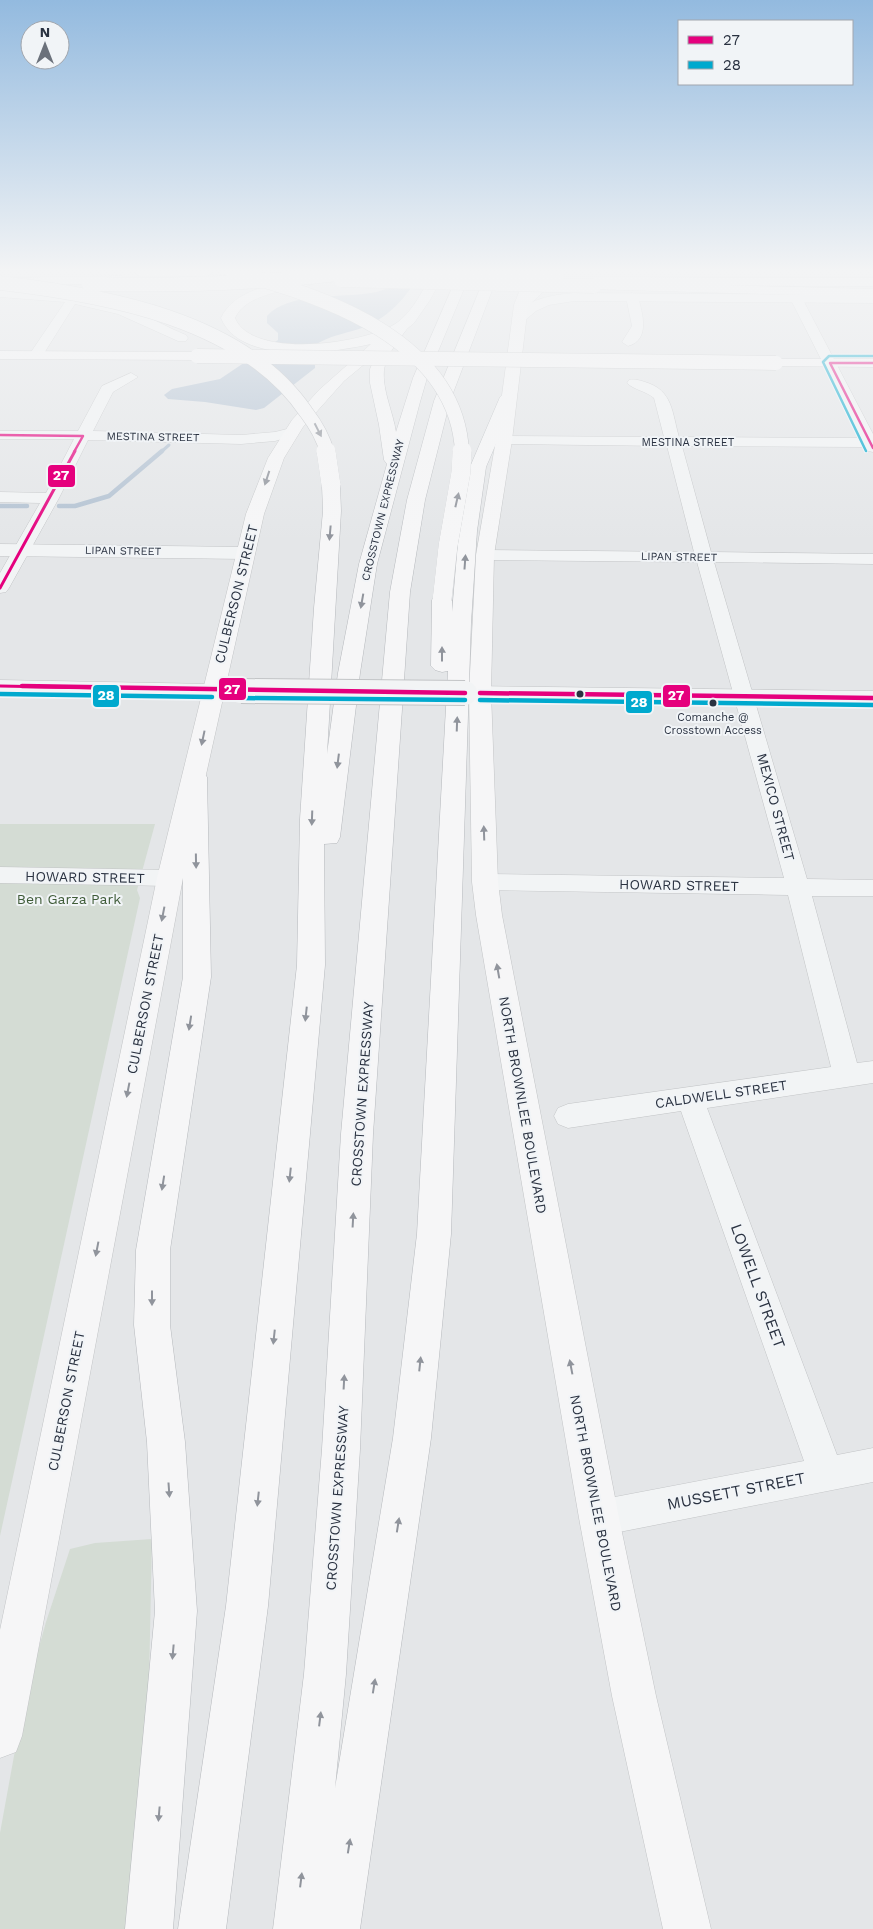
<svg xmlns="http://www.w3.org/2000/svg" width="873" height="1929" viewBox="0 0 873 1929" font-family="'Work Sans',sans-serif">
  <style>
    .green { fill: #d4dcd4 }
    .water { fill: #b3c2d2 }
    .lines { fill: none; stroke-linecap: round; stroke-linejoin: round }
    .stream-far1 { stroke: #b3c2d2; stroke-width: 3 }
    .stream { stroke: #b3c2d2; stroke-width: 4.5 }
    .minor-casing { stroke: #c2c4c6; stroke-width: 1 }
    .tertiary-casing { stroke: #c2c4c6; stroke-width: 1 }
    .secondary-casing { stroke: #c2c4c6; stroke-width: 1 }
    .motorway-casing { stroke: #b6b9bd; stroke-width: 1 }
    .minor { fill: #f2f4f5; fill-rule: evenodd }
    .tertiary { fill: #f2f4f5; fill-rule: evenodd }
    .secondary { fill: #f6f6f7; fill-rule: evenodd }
    .motorway { fill: #f6f6f7; fill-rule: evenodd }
    .tertiary-bridge-casing { stroke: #c2c4c6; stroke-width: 26; stroke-linecap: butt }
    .secondary-bridge-casing { stroke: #c2c4c6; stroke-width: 15; stroke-linecap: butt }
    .motorway-bridge-far1-casing { stroke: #b6b9bd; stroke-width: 15; stroke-linecap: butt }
    .motorway-bridge-casing { stroke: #b6b9bd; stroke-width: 19; stroke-linecap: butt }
    .tertiary-bridge { stroke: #f2f4f5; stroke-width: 24 }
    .secondary-bridge { stroke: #f6f6f7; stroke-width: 14 }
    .motorway-bridge-far1 { stroke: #f6f6f7; stroke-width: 14 }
    .motorway-bridge { stroke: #f6f6f7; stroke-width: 19 }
    .bus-1-far2-casing { stroke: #f1f4f7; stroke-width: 4.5 }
    .bus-1-far1-casing { stroke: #f1f4f7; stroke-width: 5.5 }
    .bus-1-casing { stroke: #f1f4f7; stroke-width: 8 }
    .bus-2-far1-casing { stroke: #f1f4f7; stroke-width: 4.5 }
    .bus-2-casing { stroke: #f1f4f7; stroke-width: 8 }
    .bus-1-far2 { stroke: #e5007d; stroke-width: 2.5 }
    .bus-1-far1 { stroke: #e5007d; stroke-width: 3 }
    .bus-1 { stroke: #e5007d; stroke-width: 4.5 }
    .bus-2-far1 { stroke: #00a9ce; stroke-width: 2.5 }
    .bus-2 { stroke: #00a9ce; stroke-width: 4.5 }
    .oneway { fill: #90949c }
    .bus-dot { fill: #2a3241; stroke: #f1f4f7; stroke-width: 2 }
    .labels { text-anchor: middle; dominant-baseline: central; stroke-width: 4; stroke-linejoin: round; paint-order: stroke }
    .far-street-label { font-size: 11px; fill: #2a3241; stroke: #f1f4f7 }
    .far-bus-label { font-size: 11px; fill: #2a3241; stroke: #f1f4f7 }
    .street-label { font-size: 14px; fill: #2a3241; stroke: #f1f4f7 }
    .park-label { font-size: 14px; fill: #3f5c38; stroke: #f1f4f7 }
    .near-street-label { font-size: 16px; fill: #2a3241; stroke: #f1f4f7 }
    .line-badge { stroke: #f1f4f7; stroke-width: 2 }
    .badge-label { font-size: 14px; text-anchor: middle; font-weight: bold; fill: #fff }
  </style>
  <rect width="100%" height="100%" fill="#e4e6e8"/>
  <path class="green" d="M0,824H155L137,890L140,898L0,1536Z
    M152,1539L149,1682L127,1929H0V1833L24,1701L46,1622L70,1549L95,1543Z"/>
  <path class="water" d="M421,272C407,297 388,319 359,329C343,334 329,336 315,345V368L264,408L256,410L205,402L168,399L164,395L172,389L220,379L278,340V333L267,323V316C288,292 341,298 371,293C388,291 405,279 421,272Z"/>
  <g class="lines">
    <path class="stream-far1" d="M161,452L169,445"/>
    <path class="stream" d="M0,506H27
      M59,506H75L109,496L162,451"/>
    <defs>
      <path id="minor" d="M0,289C42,292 86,295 126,308C147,315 166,327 186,335L188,338L186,341H178L118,314L75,304L41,358H31L29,355L65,302L0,297Z
        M632,293L638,297C642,312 651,340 628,346L622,342L632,326L626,297Z
        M796,294L802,298L873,434V452L868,451L865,447L682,446L711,552L873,554V564L714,562L807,879L873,880V896H812L857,1063L873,1061V1083L707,1108L837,1455L873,1448V1482L599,1536L586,1531L581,1518L586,1505L599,1500L804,1461L681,1111L568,1128L558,1124L554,1116L558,1108L568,1104L831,1067L788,895L485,890L477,888L473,882L477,876L485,874L784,878L697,562L485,560L479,559L477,555L479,551L485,550L694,552L667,446L504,444L499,443L497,440L499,437L504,436L664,437L654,398C646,391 634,390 627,383L629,380C635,379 639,380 645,382C673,390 672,413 679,437L861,438L790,298Z
        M131,373L138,377L113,392L93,431L241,435L275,432L291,428L296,429L298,432L296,435L275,441L241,444L88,440L59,498L9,588L6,592L0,593V573L40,503L0,502V492L46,493L74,439H0V431H78L102,386Z
        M0,680L212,684L219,686L222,690L219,694L212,696L0,692Z
        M0,867L170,870L178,872L182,878L178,884L170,886L0,883Z"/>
      <path id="tertiary" d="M574,293L873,295V303L574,301L549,305L536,311L524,321H514L512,318C526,299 552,295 574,293Z
        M0,544L246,547L253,549L255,553L253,557L246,559L0,556Z
        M465,686L873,691V705L465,700L457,698L454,693L457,688Z"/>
      <path id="secondary" d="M433,272H445L430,300L414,323L344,381L303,427L284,458L264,514L183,878L22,1736L16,1752L0,1758V1630L157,878L246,514L268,458L292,420L319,390L371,344C331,353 240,365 221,318C234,289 277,283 306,278L311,279L312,282L311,285C288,290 245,294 235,318C252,360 368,344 398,322C414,310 423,289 433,272Z
        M527,272H539L528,305L512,440L494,555L491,693L498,882L502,915L619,1518L656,1696L711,1929H663L612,1696L579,1518L476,915L472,882L469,693L476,555L496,440L514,305Z
        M121,276L125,277L127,280L125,283L6,286L0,283L1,279L6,278Z
        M594,282L873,289V297L589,289L588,286L589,283Z
        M0,351L197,352L202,353L204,356L202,359L197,360L0,359Z
        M776,359H873V367L771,366L769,363L771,360Z"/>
      <path id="motorway" d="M134,272H213L207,276H140Z
        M459,272H471L427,378L420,402L377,564L360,673L340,837L337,843L324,844L325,965L268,1606L226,1929H178L226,1606L297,965L300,819L314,608L323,511L322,485L325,481L331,480L337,481L340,485L341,511L327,754L338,673L359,564L387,464L384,460L379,425L370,383V369L378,350L397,323H407L409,326C400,339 386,354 384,370C382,390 393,412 396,432L413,378Z
        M487,272H499L450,401L425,500L410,592L373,1134L360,1449L346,1674L335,1788L393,1438L417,1234L448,671L442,672L435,670L431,666L432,600L435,596L442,594L449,596L452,600V612L459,531L470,467L500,397L503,394H513L516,397L486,467L477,531L471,623L451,1234L431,1438L360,1929H273L304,1674L322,1449L341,1134L390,592L407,500L434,401Z
        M560,277L873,278V286L561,285L543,292L526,308H516L514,305L534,287Z
        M195,769L203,772L207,777L211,977L170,1250V1325L185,1442L197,1611L173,1929H125L155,1611L147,1442L134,1325L136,1250L183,977V777L187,772Z"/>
    </defs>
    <use href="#minor" class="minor-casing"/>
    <use href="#tertiary" class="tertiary-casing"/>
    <use href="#secondary" class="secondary-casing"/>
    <use href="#motorway" class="motorway-casing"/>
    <use href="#minor" class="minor"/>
    <use href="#tertiary" class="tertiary"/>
    <use href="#secondary" class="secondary"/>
    <use href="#motorway" class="motorway"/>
    <defs>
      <path id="tertiary-bridge" d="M241,691L465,693"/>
      <path id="secondary-bridge" d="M341,280L594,286
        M197,356L776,363"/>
      <path id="motorway-bridge-far1" d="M233,272C323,295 457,341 462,452
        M333,273L557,275
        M0,283C104,295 243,319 306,412C316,425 323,437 327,452
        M89,284C177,286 264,284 352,272"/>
      <path id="motorway-bridge" d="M326,451L331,485
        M442,600L448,546L461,472L462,451"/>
    </defs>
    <use href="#tertiary-bridge" class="tertiary-bridge-casing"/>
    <use href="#secondary-bridge" class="secondary-bridge-casing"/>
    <use href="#motorway-bridge-far1" class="motorway-bridge-far1-casing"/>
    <use href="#motorway-bridge" class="motorway-bridge-casing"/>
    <use href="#tertiary-bridge" class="tertiary-bridge"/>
    <use href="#secondary-bridge" class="secondary-bridge"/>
    <use href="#motorway-bridge-far1" class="motorway-bridge-far1"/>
    <use href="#motorway-bridge" class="motorway-bridge"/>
    <defs>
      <path id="bus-1-far2" d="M873,363H830L873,448
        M0,435L83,436L74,452"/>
      <path id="bus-1-far1" d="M0,588L75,451
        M0,686L105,688"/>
      <path id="bus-1" d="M22,686L465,693
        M480,693L873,698"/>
      <path id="bus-2-far1" d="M866,451L823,362L829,356H873"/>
      <path id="bus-2" d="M0,694L212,697
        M241,698L465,700
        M480,700L873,705"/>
    </defs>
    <use href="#bus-1-far2" class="bus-1-far2-casing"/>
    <use href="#bus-1-far1" class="bus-1-far1-casing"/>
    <use href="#bus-1" class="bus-1-casing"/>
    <use href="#bus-2-far1" class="bus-2-far1-casing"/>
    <use href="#bus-2" class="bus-2-casing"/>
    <use href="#bus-1-far2" class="bus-1-far2"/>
    <use href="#bus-1-far1" class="bus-1-far1"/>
    <use href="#bus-1" class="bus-1"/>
    <use href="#bus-2-far1" class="bus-2-far1"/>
    <use href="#bus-2" class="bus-2"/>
  </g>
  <defs><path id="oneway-solid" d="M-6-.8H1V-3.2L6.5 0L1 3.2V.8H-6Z" transform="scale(1.25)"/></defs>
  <g class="oneway">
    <use href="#oneway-solid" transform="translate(318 430) rotate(63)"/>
    <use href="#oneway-solid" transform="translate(267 478) rotate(108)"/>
    <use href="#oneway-solid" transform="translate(457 500) rotate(-77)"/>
    <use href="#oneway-solid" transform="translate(330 533) rotate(95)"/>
    <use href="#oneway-solid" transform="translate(465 562) rotate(-86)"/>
    <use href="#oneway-solid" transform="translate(362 601) rotate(100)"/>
    <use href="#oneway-solid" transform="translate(442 654) rotate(-90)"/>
    <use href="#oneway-solid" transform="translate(457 724) rotate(-88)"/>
    <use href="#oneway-solid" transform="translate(203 738) rotate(102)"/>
    <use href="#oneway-solid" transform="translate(338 761) rotate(97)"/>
    <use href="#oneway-solid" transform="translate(312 818) rotate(92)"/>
    <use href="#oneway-solid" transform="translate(484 833) rotate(-92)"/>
    <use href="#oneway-solid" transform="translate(196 861) rotate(89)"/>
    <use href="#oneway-solid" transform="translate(163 914) rotate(101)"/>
    <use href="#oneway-solid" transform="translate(498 971) rotate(-100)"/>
    <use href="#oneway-solid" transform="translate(306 1014) rotate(96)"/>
    <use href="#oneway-solid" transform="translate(190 1023) rotate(99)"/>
    <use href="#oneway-solid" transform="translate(128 1090) rotate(101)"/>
    <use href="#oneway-solid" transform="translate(290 1175) rotate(96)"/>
    <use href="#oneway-solid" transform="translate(163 1183) rotate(99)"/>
    <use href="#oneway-solid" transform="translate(353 1220) rotate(-87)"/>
    <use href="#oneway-solid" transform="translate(97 1249) rotate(101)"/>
    <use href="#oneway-solid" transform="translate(152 1298) rotate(90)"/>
    <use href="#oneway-solid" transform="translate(274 1337) rotate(96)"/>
    <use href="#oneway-solid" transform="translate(420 1364) rotate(-84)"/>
    <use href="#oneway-solid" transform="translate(571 1367) rotate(-101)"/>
    <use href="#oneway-solid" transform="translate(344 1382) rotate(-87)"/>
    <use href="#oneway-solid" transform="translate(169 1490) rotate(86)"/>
    <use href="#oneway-solid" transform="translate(258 1499) rotate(96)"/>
    <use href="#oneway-solid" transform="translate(398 1525) rotate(-81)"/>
    <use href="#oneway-solid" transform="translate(173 1652) rotate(95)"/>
    <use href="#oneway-solid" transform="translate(374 1686) rotate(-81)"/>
    <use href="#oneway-solid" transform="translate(320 1719) rotate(-83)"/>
    <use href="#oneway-solid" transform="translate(159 1814) rotate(95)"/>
    <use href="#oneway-solid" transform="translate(349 1846) rotate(-81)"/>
    <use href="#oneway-solid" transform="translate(301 1880) rotate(-83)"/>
  </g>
  <linearGradient id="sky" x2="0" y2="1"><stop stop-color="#93badf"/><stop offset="0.5" stop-color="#f3f4f5"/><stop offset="1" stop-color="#f3f4f5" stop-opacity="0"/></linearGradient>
  <rect width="873" height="542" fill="url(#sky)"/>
  <g class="bus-dot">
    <circle cx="580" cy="694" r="4.5"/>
    <circle cx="713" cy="703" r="4.5"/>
  </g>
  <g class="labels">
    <g class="far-street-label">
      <text transform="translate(153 437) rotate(1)">MESTINA STREET</text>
      <text x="688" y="442">MESTINA STREET</text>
      <text transform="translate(383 510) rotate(-76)">CROSSTOWN EXPRESSWAY</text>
      <text transform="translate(123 551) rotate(1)">LIPAN STREET</text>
      <text transform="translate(679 557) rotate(1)">LIPAN STREET</text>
    </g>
    <g class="far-bus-label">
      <text x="713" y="717">Comanche @<tspan x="713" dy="13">Crosstown Access</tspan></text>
    </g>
    <g class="street-label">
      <text transform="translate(236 594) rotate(-76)">CULBERSON STREET</text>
      <text transform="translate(776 807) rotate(75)">MEXICO STREET</text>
      <text transform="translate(85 877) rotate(1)">HOWARD STREET</text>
      <text transform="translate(679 885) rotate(1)">HOWARD STREET</text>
      <text transform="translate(145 1004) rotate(-79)">CULBERSON STREET</text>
      <text transform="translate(362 1094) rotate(-86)">CROSSTOWN EXPRESSWAY</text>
      <text transform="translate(721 1094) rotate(-8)">CALDWELL STREET</text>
      <text transform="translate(523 1105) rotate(80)">NORTH BROWNLEE BOULEVARD</text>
      <text transform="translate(66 1401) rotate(-79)">CULBERSON STREET</text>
      <text transform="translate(337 1498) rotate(-86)">CROSSTOWN EXPRESSWAY</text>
      <text transform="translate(596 1503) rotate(79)">NORTH BROWNLEE BOULEVARD</text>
    </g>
    <g class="park-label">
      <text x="69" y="899">Ben Garza Park</text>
    </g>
    <g class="near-street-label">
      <text transform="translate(758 1286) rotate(70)">LOWELL STREET</text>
      <text transform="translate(736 1491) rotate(-11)">MUSSETT STREET</text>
    </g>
  </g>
  <g class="line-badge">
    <rect x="47" y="464" width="29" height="24" rx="5" fill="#e5007d"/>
    <rect x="218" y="677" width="29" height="24" rx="5" fill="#e5007d"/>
    <rect x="662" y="684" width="29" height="24" rx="5" fill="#e5007d"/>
    <rect x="92" y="684" width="28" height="24" rx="5" fill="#00a9ce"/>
    <rect x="625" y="690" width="28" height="24" rx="5" fill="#00a9ce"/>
  </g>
  <g class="badge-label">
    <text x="61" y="480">27</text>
    <text x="232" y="694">27</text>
    <text x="676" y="700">27</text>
    <text x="106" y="700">28</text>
    <text x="639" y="707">28</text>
  </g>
  <rect x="678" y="20" width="175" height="65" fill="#f1f4f7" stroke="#a1a6ae"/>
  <rect x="688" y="36" width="25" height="8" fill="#e5007d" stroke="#a1a6ae"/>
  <text x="723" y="45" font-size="15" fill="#2a3241">27</text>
  <rect x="688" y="61" width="25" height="8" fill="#00a9ce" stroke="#a1a6ae"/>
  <text x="723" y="70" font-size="15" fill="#2a3241">28</text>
  <g transform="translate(45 45)"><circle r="24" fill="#f1f4f7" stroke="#a1a6ae"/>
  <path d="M0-4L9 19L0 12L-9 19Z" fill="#6b717b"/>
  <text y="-8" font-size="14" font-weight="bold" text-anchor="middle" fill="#2a3241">N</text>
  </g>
</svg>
